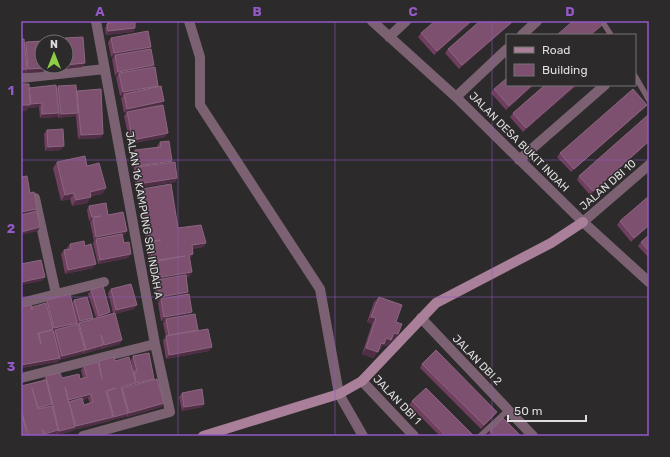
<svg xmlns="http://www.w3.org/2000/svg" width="670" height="457" viewBox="0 0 670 457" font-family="Rubik,sans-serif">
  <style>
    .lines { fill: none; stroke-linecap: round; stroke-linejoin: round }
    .lane { stroke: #7b6171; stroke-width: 5.5 }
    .street { stroke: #7b6171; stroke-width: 10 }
    .secondary { stroke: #a97f99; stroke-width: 10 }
    .wall { fill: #703f60; fill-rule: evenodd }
    .shaded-wall { fill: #502f46 }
    .building { fill: #7c506e; stroke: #8c6680 }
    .grid { fill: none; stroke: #9458c7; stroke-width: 1; stroke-opacity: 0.55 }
    .labels { text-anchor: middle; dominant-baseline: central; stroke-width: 3; stroke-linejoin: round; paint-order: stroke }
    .street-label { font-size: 11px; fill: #dfddde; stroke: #2d2a2c }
    .neatline { fill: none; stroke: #9458c7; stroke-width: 1.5 }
    .grid-label { font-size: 13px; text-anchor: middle; font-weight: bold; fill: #9458c7 }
  </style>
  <rect width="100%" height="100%" fill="#2d2a2c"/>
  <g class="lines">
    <path class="lane" d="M602,21L611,35
      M635,76L649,100
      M480,436L508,410"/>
    <path class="street" d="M189,21L200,57V105L320,289L339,394L363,436
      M372,21L456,97L583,222L649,282
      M522,35L537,21
      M389,37L406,21
      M21,78L105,69
      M456,97L507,49
      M519,160L605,85
      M35,198L56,294
      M583,222L649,165
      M21,303L104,282
      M421,318L533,436
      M21,378L155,344
      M362,381L414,436
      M83,436L170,412L155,344L96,21"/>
    <path class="secondary" d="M203,436L339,394L362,381L436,303L551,243L583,222"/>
  </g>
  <path class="wall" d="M107,21H135V28L133,32L106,35L105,28L107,24Z
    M473,21L434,55L418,37L421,33Z
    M480,21H514L459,69L445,53L448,49Z
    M65,38L85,63L82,67L64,69V66L62,69L45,70V69L43,72L25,73V71L24,73H21V39L24,44L26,42L42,66H66V42H44L46,40L63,41Z
    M111,38L151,47L149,49L152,67L158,86L157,87L124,113L121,98L123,96H120L116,77L118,75L115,76L112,59L114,57H111L108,42Z
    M21,84L29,88L57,89L58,86L76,92L77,91L101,138L78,139L76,115L75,116L58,118V115L56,117L40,118L39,107L28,108L26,111H21Z
    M507,85H534L506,110L491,93L494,89Z
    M545,85H577L523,132L510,117L513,113Z
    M644,108L571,172L557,157L560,153Z
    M127,112L165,137L130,144L124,116Z
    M649,116V142L590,195L577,180L579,176Z
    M47,130L61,150L45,151L44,134Z
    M160,142L171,162L177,178L175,182L136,188L133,171L134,170L132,154L135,150L157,147V146Z
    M57,162L87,166L106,188L102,194L91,196L87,203L72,206L70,199L61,201L53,168Z
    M142,189L178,228L206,243L203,247L192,249L193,254L190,258V276L186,277V295L190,315L197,331L212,347L209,351L166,359L163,340L166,337L163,323L165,320L161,321L158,303L160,300L157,301L154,284L156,282H153L150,266L153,262H154H149L139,193Z
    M89,206L108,215L127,231L124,235H122L128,258L98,264L93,243L94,241L90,222L91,221H89L87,210Z
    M620,221L649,226L631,242L617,225Z
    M649,235V258L638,246L641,242Z
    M70,244L85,246L93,268L65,274L61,254L64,250L67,249V248Z
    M111,289L134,309L115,314L120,344L101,349V348L100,349L83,354V353L82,354L59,360V359L58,362L21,368L32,307L45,304L47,300L72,303L74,300L93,318L92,319L96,318L88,294L91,290L109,314L113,313L108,293Z
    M379,297L396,322L398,334L394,340H392L387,346L383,345L380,350H379L378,352L373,358L362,354L372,324L367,322L374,302Z
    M133,356L154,379L164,403L161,407L127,417L126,415L125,417L111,420L110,421L73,430L72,431L57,435L56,433V434L49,436H21V386L43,380L46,376L62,378L80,379L83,378L81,370L84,366L98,362L99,361H115L133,373L131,360ZM88,398L90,403L84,405L83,400Z
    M422,364L497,412L494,416L481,429L420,368Z
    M182,393L204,404L202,407L182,411L179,397Z
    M412,401L473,436H440L409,405Z
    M490,431L521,436H489L488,435Z"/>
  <path class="shaded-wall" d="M471,21H473L434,55L437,51Z
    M513,21H514L459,69L462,65Z
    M603,24L600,28L592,35H590Z
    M135,28L133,32L106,35L108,31Z
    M151,47L148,51L115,55L114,57H111L114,53Z
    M85,63L82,67L64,69L66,65Z
    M154,65L151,69L119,73L118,75L115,76L118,72Z
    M47,66H64L62,69L45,70Z
    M46,68L43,72L25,73L28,69Z
    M27,69L24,73H21V70Z
    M532,85H534L506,110L509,106Z
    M575,85H577L523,132L526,128Z
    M158,86L156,90L124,94L123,96H120L123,92Z
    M164,101L161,105L124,113L127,109Z
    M42,103L39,107L28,108L31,104Z
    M21,105H30L26,111H21Z
    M647,105L644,108L571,172L574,169Z
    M59,113L56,117L40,118L42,114Z
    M78,113L75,116L58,118L61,114Z
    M168,133L165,137L130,144L133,140Z
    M103,134L101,138L78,139L81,135Z
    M649,141V142L590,195L593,191Z
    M64,146L61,150L45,151L48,147Z
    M172,161L169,165L136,167L137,166Z
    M177,178L175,182L136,188L138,184Z
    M106,188L102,194L86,197L90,192Z
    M74,193L70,199L61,201L65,195Z
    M91,197L87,203L72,206L76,200Z
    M37,209L34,213L21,215V212Z
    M101,216L93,218L91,221H89L92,217Z
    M649,225V226L631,242L634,238Z
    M40,227L38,231L21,235V232Z
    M127,231L124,235L96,240V239L94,241L96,237Z
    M206,243L203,247L189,249L192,245Z
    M131,254L128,258L98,264L100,260Z
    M193,254L191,258H187L189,255Z
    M152,258H158L155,261L149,262Z
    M96,264L93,268L65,274L68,270Z
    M192,272L190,276L157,282V280L156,282H153L156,278Z
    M45,277L42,281L21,285V282Z
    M188,292L186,296L157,301L160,297Z
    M137,305L134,309L114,314L116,310Z
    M110,312L107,316L96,320L99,316Z
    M192,312L189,316L166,319L165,320L161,321L164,317Z
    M371,317L376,318L372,324L367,322Z
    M93,318L91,321L79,323L77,325L80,321Z
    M77,323L74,326L55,330L54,332H52L54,328Z
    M198,330L195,334L166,339L169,335Z
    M394,333L398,334L394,340L390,339Z
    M386,338L391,340L387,346L383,345L380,350L377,349L381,343Z
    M122,340L120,344L101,349L104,345Z
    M103,345L100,349L83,354L86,350Z
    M212,347L209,351L166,359L169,355Z
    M366,348L378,352L373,358L362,354Z
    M85,350L82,354L59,360L62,356Z
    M60,358L58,362L21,368V365Z
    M154,379L151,383L134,386L136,383Z
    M136,383L133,387L122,388L121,390V387Z
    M91,394L88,398L70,403L69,402L68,404V400Z
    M164,403L161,407L127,417L129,413Z
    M52,404L49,408L35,412L38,408Z
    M204,404L202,407L182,411L184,407Z
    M497,412L494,416L481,429L484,425Z
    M128,413L125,417L111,420L114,417Z
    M113,417L110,421L73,430L76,426Z
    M75,427L72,431L57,435L59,431Z
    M58,430L56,434L49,436H43L45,434Z"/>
  <path class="building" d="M110,21H135V28L108,31L107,24L110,23Z
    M435,21H471L437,51L421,33Z
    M480,21H513L462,65L448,49Z
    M573,21H601L603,24L590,35H557Z
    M148,31L151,47L114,53L111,38Z
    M83,37L85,63L66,65V42H65V38Z
    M21,39H24L27,69L21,70Z
    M63,39V42H46V40Z
    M43,41V42H42V66H45L46,68L28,69L26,42Z
    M151,49L154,65L118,72L115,55Z
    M155,67L158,86L123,92L119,73Z
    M507,78V85H532L509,106L494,89Z
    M21,84H29L30,105H21Z
    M56,85L59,113L42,114V103L31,104L29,88Z
    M76,85L78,113L61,114L58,86Z
    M545,85H575L526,128L513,113Z
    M161,86L164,101L127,109L124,94Z
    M101,89L103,134L81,135L77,91Z
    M633,89L647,105L574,169L560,153Z
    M163,105L168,133L133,140L127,112Z
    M648,115L649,116V141L593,191L579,176Z
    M63,129L64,146L48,147L47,130Z
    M169,141L172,161L137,166L135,150L161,147L160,142Z
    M85,156L87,166L99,163L106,188L90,192L91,197L76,200L74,193L65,195L57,162Z
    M175,162L177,178L138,184L136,167Z
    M27,176L30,193L34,192L37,209L21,212V177Z
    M171,184L178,228L201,225L206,243L192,245L193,254L189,255L192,272L156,278L153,262L185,256L158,260V258H152L149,242L161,240L150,241L142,189Z
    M649,196V225L634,238L620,221Z
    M106,203L108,215L123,212L127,231L96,237L93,218L101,216L92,217L89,206Z
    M37,211L40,227L21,232V215Z
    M122,234L124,243L129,242L131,254L100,260L96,239Z
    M649,235V251L641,242Z
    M84,241L85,246L91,244L96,264L68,270L64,250L71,249L70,244Z
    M41,260L45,277L21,282V264Z
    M186,275L188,292L160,297L157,280Z
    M131,284L137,305L116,310L111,289Z
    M103,286L110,312L99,316L91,290Z
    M70,294L77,323L54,328L47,300Z
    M189,294L192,312L164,317L161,299Z
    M87,297L93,318L80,321L74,300Z
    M379,297L402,305L396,322L402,324L398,334L394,333L391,340L386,338L384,344L381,343L378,352L366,348L376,318L371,317Z
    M46,303L53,329L37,334H38L41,344L39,333L53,330L60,358L21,365V307L31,305L32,310V307Z
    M115,313L122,340L104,345L101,335L103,345L86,350L79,323Z
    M195,314L198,330L169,335L166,319Z
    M78,324L85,350L62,356L55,330Z
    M208,329L212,347L169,355L166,336Z
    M436,350L497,412L484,425L422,364Z
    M149,353L154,379L136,383L134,371H137L133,356Z
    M114,357L115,361L129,357L136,383L121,387L128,413L114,417L107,391L116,388L106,391L113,417L76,426L69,402L82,398L84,405L93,402L91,394L68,400L65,387L75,427L59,431L46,376L60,373L62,378L79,374L80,379L87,377L84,366L98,362L102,379L99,361Z
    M157,379L164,403L129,413L122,388Z
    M46,380L52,404L38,408L32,388L38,409L52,406L58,430L45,434L42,429L44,435L39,436H29L22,413L27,436H21V386Z
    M426,388L473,435V436H446L412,401Z
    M202,389L204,404L184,407L182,393Z
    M503,418L521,436H495L490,431Z"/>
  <path class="grid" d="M178,21V436M335,21V436M492,21V436M21,160H649M21,297H649"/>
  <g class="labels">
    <g class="street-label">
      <text transform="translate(519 142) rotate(45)">JALAN DESA BUKIT INDAH</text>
      <text transform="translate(608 185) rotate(-41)">JALAN DBI 10</text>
      <text transform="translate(144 215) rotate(80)">JALAN 16 KAMPUNG SRI INDAH A</text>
      <text transform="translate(477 360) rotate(46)">JALAN DBI 2</text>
      <text transform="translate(397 400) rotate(46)">JALAN DBI 1</text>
    </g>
  </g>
  <rect width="670" height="457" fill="none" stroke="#2d2a2c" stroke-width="44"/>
  <rect x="506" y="34" width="130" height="52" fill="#2d2a2c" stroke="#747273"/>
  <rect x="514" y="47" width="20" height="6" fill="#a97f99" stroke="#747273"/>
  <text x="542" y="54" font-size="12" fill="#dfddde">Road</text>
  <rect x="514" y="64" width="20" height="12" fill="#7c506e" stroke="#747273"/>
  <text x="542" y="74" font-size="12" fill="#dfddde">Building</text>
  <g transform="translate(54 54)"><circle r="19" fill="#2d2a2c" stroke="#747273"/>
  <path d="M0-3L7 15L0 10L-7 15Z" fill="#8dce44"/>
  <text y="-6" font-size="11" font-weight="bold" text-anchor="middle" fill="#dfddde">N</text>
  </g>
  <path d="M508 415v6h78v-6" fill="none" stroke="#dfddde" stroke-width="2"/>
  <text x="514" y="415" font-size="12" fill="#dfddde" stroke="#2d2a2c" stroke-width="3" paint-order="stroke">50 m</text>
  <rect x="22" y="22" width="626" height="413" class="neatline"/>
  <g class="grid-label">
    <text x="100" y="16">A</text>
    <text x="257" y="16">B</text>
    <text x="413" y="16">C</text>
    <text x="570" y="16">D</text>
    <text x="11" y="95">1</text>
    <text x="11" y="233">2</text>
    <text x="11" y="371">3</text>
  </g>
</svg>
